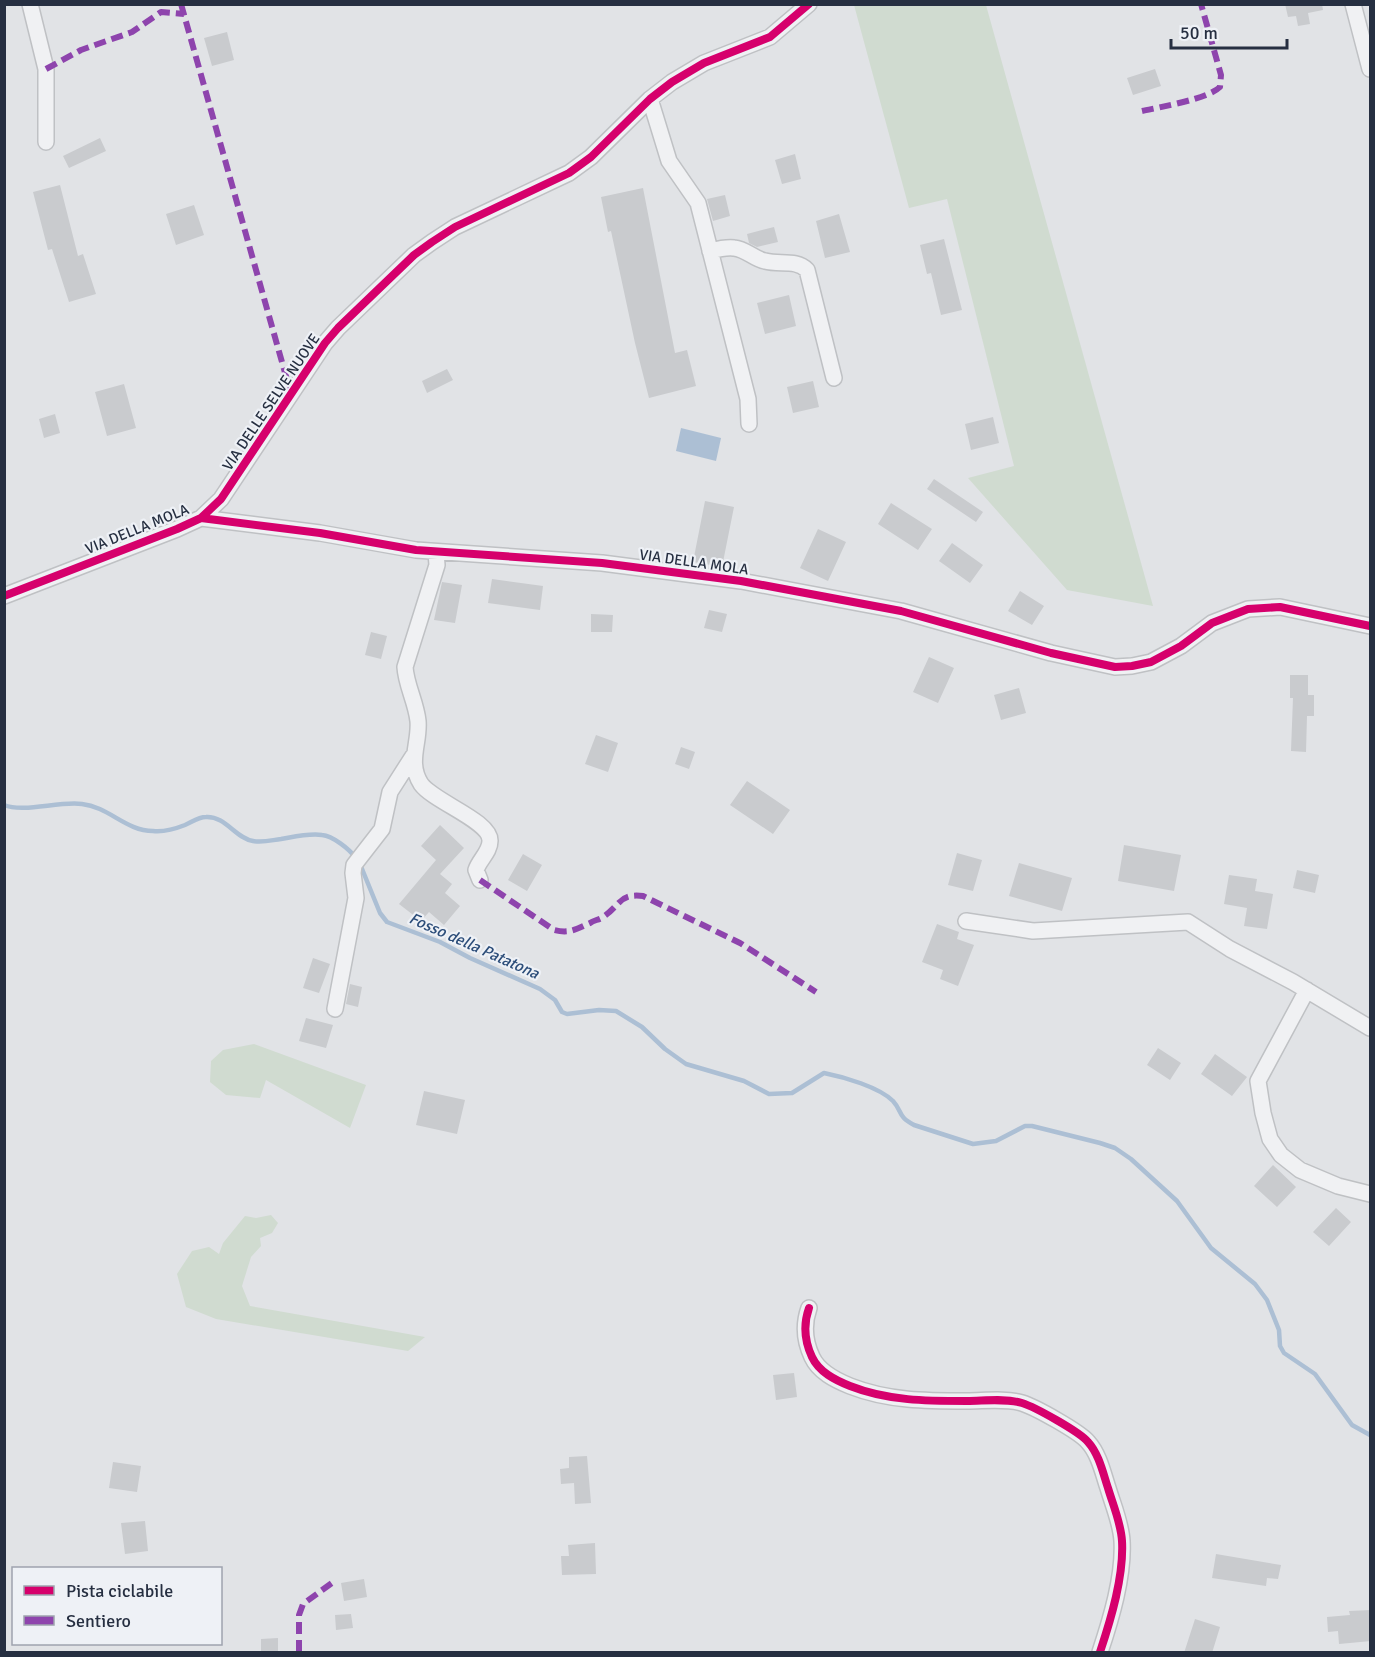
<svg xmlns="http://www.w3.org/2000/svg" width="1375" height="1657" viewBox="0 0 1375 1657" font-family="Signika,sans-serif">
  <style>
    .green { fill: #d0dbd0 }
    .water { fill: #acbfd4 }
    .lines { fill: none; stroke-linecap: round; stroke-linejoin: round }
    .stream { stroke: #acbfd4; stroke-width: 4.5 }
    .building { fill: #c9cbce }
    .street-casing { stroke: #bfc1c4; stroke-width: 18 }
    .street { stroke: #f0f1f3; stroke-width: 15 }
    .quiet { stroke: #8e44ad; stroke-width: 6; stroke-dasharray: 12 6; stroke-linecap: butt }
    .cycleway-casing { stroke: #eef1f6; stroke-width: 11 }
    .cycleway { stroke: #d6006c; stroke-width: 8 }
    .labels { text-anchor: middle; dominant-baseline: central; stroke-width: 4.5; stroke-linejoin: round; paint-order: stroke }
    .street-label { font-size: 15px; fill: #262f41; stroke: #eef1f6 }
    .water-label { font-size: 16px; font-style: italic; fill: #2c4d79; stroke: #eef1f6 }
  </style>
  <rect width="100%" height="100%" fill="#e1e3e6"/>
  <path class="green" d="M854,5H986L1153,606L1067,590L968,478L1014,466L947,199L909,208Z
    M254,1044L366,1085L350,1128L266,1080L260,1098L226,1095L210,1082L211,1061L223,1050Z
    M271,1215L278,1223L272,1233L260,1238L261,1246L251,1257L242,1286L250,1306L425,1337L408,1351L216,1319L186,1307L177,1274L192,1251L209,1247L219,1254L223,1243L245,1216L256,1218Z"/>
  <path class="water" d="M681,428L721,438L716,461L676,451Z"/>
  <g class="lines">
    <path class="stream" d="M4,805C24,813 58,801 82,804C109,807 126,831 153,831C163,832 175,829 185,825C192,822 198,817 206,817C226,816 235,838 253,841C263,843 272,840 281,839C293,837 309,833 322,835C333,836 349,849 355,857
      M360,864L380,913L387,922L440,942L470,958L540,989L555,1000L562,1012L567,1014L599,1010L616,1011L642,1027L665,1049L686,1064L744,1081L769,1094L792,1093L824,1073C844,1077 879,1087 893,1101C903,1112 897,1116 914,1125L973,1144L996,1141L1025,1126H1032L1100,1143L1115,1148L1131,1159L1177,1201L1211,1248L1255,1284L1267,1300L1279,1330L1280,1346L1284,1353L1315,1374L1352,1425L1370,1435"/>
  </g>
  <path class="building" d="M1285,4H1322L1323,10L1308,13L1310,24L1298,26L1296,16L1288,17Z
    M227,32L234,60L212,66L204,38Z
    M1155,69L1161,86L1133,95L1127,78Z
    M100,138L106,151L69,168L63,156Z
    M795,154L801,179L782,184L775,160Z
    M60,185L78,256L83,254L96,294L69,302L52,249L48,250L33,192Z
    M643,188L675,353L687,350L696,386L649,398L635,343L611,231L608,232L601,197Z
    M725,195L730,216L713,221L707,199Z
    M194,205L204,235L176,245L166,214Z
    M839,214L850,252L825,258L816,221Z
    M774,227L778,242L757,247L749,243L747,234Z
    M944,239L962,310L941,315L931,273L927,274L920,245Z
    M789,295L796,326L765,334L757,303Z
    M447,369L453,380L427,393L422,381Z
    M813,381L819,407L793,413L787,387Z
    M124,384L136,428L107,436L95,392Z
    M55,414L60,433L44,438L39,419Z
    M993,417L999,443L971,450L965,424Z
    M934,479L983,512L976,522L927,489Z
    M705,501L734,507L722,567L693,562Z
    M891,503L932,529L918,550L878,524Z
    M818,529L846,542L828,581L800,568Z
    M952,543L983,565L970,583L939,561Z
    M492,579L543,586L540,610L488,603Z
    M442,582L462,585L455,623L434,620Z
    M1020,591L1044,606L1032,625L1008,611Z
    M709,610L727,614L722,632L704,628Z
    M591,614L613,615L612,632H591Z
    M371,632L387,636L381,659L365,655Z
    M929,657L954,668L938,703L913,692Z
    M1290,675H1308V695H1314V716H1307L1306,752L1291,751L1293,698H1290Z
    M1019,688L1026,713L1001,720L994,695Z
    M596,735L618,743L608,772L585,764Z
    M681,747L695,752L689,769L675,764Z
    M747,781L790,810L773,834L730,805Z
    M440,825L464,848L440,874L452,884L445,893L460,906L444,925L429,912L421,921L399,904L436,860L421,846Z
    M1124,845L1181,855L1174,891L1118,881Z
    M957,853L982,860L973,891L948,885Z
    M523,854L542,865L527,891L508,880Z
    M1019,863L1072,878L1062,911L1009,896Z
    M1297,870L1319,875L1315,893L1293,888Z
    M1229,875L1257,879L1255,891L1273,894L1267,929L1244,926L1247,908L1224,904Z
    M937,924L959,932L957,939L974,945L958,986L940,979L943,970L922,962Z
    M313,958L330,964L319,993L303,988Z
    M350,984L362,987L358,1007L346,1004Z
    M306,1018L333,1025L326,1048L299,1041Z
    M1158,1048L1181,1063L1170,1080L1147,1065Z
    M1215,1054L1247,1077L1232,1096L1201,1074Z
    M424,1091L465,1100L457,1134L416,1125Z
    M1273,1165L1296,1187L1277,1207L1254,1186Z
    M1336,1208L1351,1222L1329,1246L1313,1232Z
    M794,1373L797,1397L776,1400L773,1375Z
    M587,1456L591,1503L575,1504L574,1483L561,1484L560,1469L569,1468V1457Z
    M113,1462L141,1466L137,1492L109,1488Z
    M145,1521L148,1551L125,1554L121,1523Z
    M595,1543L596,1574L562,1575L561,1556H569L568,1545Z
    M1216,1554L1281,1565L1278,1579L1267,1578L1266,1586L1212,1578Z
    M364,1579L367,1597L344,1601L341,1583Z
    M1371,1610V1641L1339,1644L1338,1631L1328,1632L1327,1617L1350,1615L1349,1611Z
    M351,1614L353,1628L336,1630L335,1615Z
    M1195,1619L1220,1627L1212,1653H1184Z
    M278,1638V1653H261V1639Z"/>
  <g class="lines">
    <defs>
      <path id="street" d="M30,4L46,69V142
        M1353,4L1370,69
        M650,99L669,161L698,203L748,399L749,424
        M710,251C718,249 727,247 734,248C746,249 754,259 765,261C780,265 796,259 807,270L834,378
        M201,518L221,499L325,343L338,328L414,255L432,242L455,227L569,173L591,157L650,99L672,82L704,63L770,37L809,4
        M436,553L437,565L405,667C406,685 416,702 418,721C420,743 407,762 421,784C434,802 491,821 490,841C490,852 479,860 476,870L480,880
        M4,596L177,529L201,518L320,533L416,550L602,563L741,581L901,611L1051,653L1115,667L1132,666L1151,662L1181,646L1212,623L1248,609L1280,607L1370,626
        M966,921L1033,931L1188,922L1230,949L1293,982L1370,1028
        M1307,990L1258,1081L1263,1113L1270,1139L1281,1155L1300,1170L1338,1186L1370,1194
        M335,1009L356,898L353,873L354,865L382,829L390,792L413,756
        M809,1308C803,1325 804,1340 812,1357C819,1372 835,1380 850,1386C888,1401 927,1401 967,1401C984,1401 1005,1398 1022,1403C1035,1407 1080,1432 1088,1442C1099,1454 1103,1473 1108,1488C1113,1505 1121,1523 1122,1541C1124,1576 1111,1619 1100,1652"/>
    </defs>
    <use href="#street" class="street-casing"/>
    <use href="#street" class="street"/>
    <path class="quiet" d="M181,4L291,394
      M46,69L81,50L132,32L161,12L184,14
      M1142,111C1160,107 1208,99 1220,87L1221,75L1201,4
      M480,880L554,930C570,934 576,929 590,923C594,920 599,920 603,917C620,906 619,893 643,896L740,943L816,992
      M299,1652V1615L303,1604L336,1580"/>
    <defs>
      <path id="cycleway" d="M201,518L221,499L325,343L338,328L414,255L432,242L455,227L569,173L591,157L650,99L672,82L704,63L770,37L809,4
        M4,596L177,529L201,518L320,533L416,550L602,563L741,581L901,611L1051,653L1115,667L1132,666L1151,662L1181,646L1212,623L1248,609L1280,607L1370,626
        M809,1308C803,1325 804,1340 812,1357C819,1372 835,1380 850,1386C888,1401 927,1401 967,1401C984,1401 1005,1398 1022,1403C1035,1407 1080,1432 1088,1442C1099,1454 1103,1473 1108,1488C1113,1505 1121,1523 1122,1541C1124,1576 1111,1619 1100,1652"/>
    </defs>
    <use href="#cycleway" class="cycleway-casing"/>
    <use href="#cycleway" class="cycleway"/>
  </g>
  <g class="labels">
    <g class="street-label">
      <text transform="translate(271 402) rotate(-56)">VIA DELLE SELVE NUOVE</text>
      <text transform="translate(137 529) rotate(-22)">VIA DELLA MOLA</text>
      <text transform="translate(694 562) rotate(8)">VIA DELLA MOLA</text>
    </g>
    <g class="water-label">
      <text transform="translate(474 946) rotate(24)">Fosso della Patatona</text>
    </g>
  </g>
  <rect width="1375" height="1657" fill="none" stroke="#262f41" stroke-width="12"/>
  <rect x="12" y="1567" width="210" height="78" fill="#eef1f6" stroke="#9ea3ae" stroke-width="1.5"/>
  <rect x="24" y="1586" width="30" height="9" fill="#d6006c" stroke="#9ea3ae" stroke-width="1.5"/>
  <text x="66" y="1597" font-size="18" fill="#262f41">Pista ciclabile</text>
  <rect x="24" y="1616" width="30" height="9" fill="#8e44ad" stroke="#9ea3ae" stroke-width="1.5"/>
  <text x="66" y="1627" font-size="18" fill="#262f41">Sentiero</text>
  <path d="M1171 39v9h116v-9" fill="none" stroke="#262f41" stroke-width="3"/>
  <text x="1180" y="39" font-size="18" fill="#262f41" stroke="#eef1f6" stroke-width="4.5" paint-order="stroke">50 m</text>
</svg>
